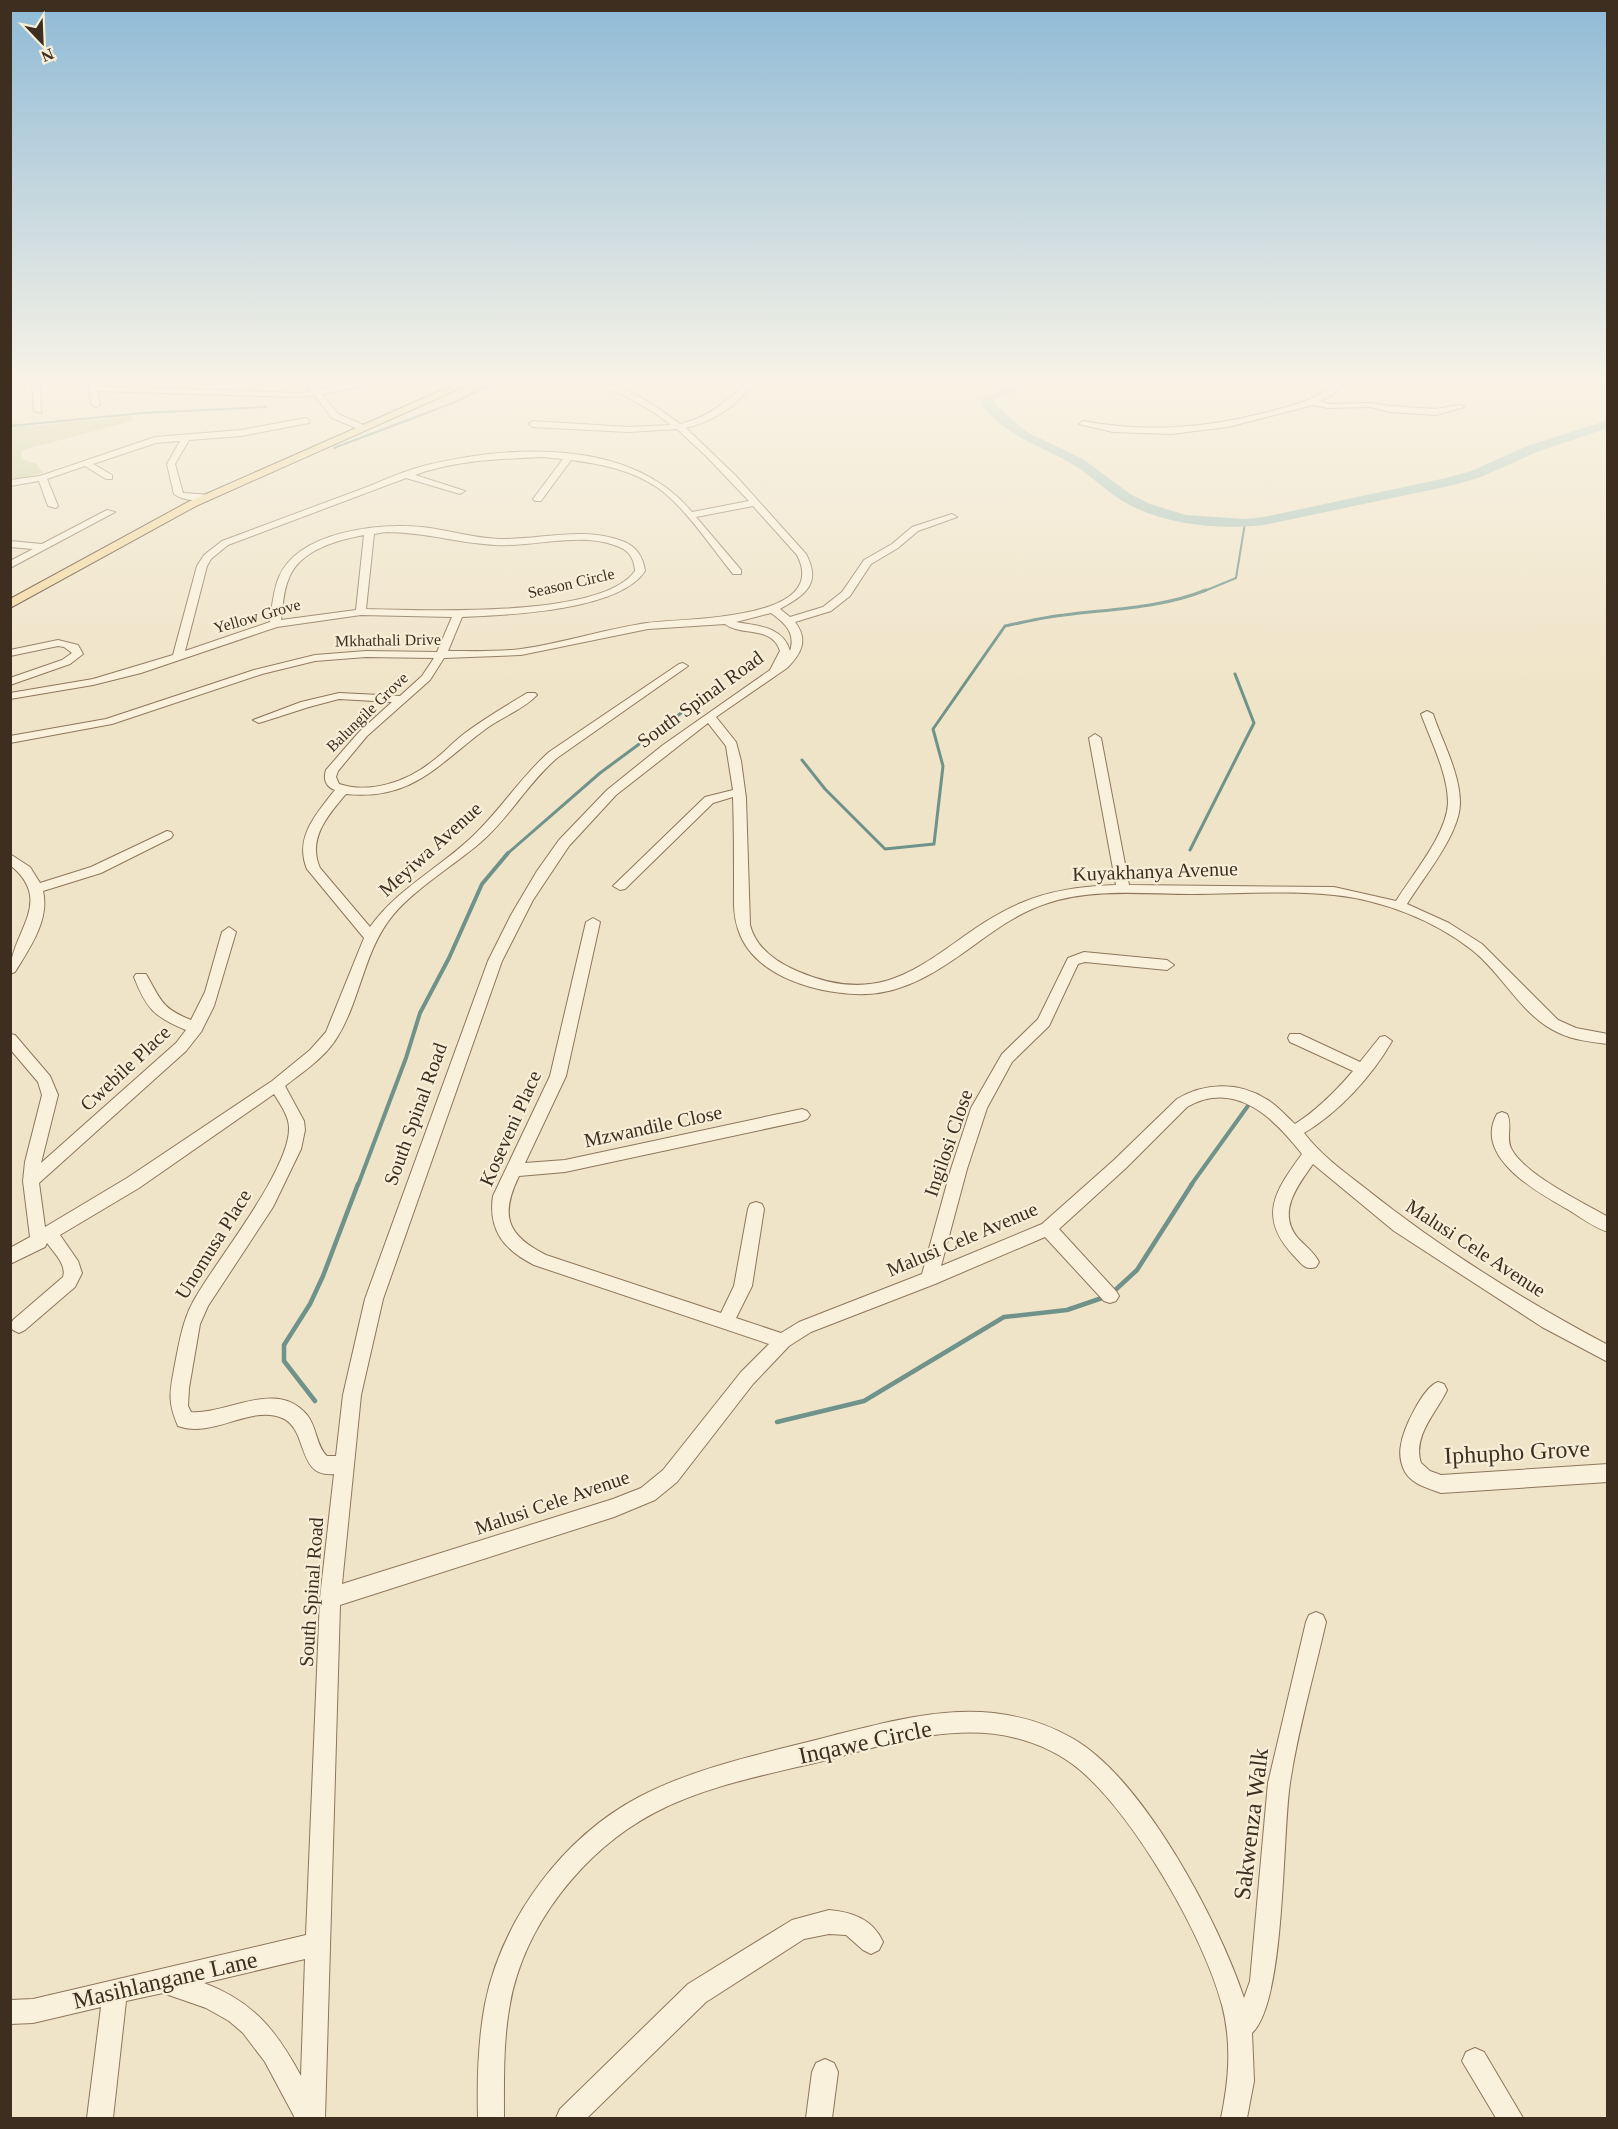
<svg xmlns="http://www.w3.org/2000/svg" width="1618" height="2129" viewBox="0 0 1618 2129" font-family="'Times New Roman',serif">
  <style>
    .green { fill: #c9cf9b }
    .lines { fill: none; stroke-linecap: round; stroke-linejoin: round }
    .stream-far3 { stroke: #6f938a; stroke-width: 2 }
    .stream-far2 { stroke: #6f938a; stroke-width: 3 }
    .stream-far1 { stroke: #6f938a; stroke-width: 4 }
    .stream { stroke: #6f938a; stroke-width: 4.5 }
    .river { fill: #a9c4bc; fill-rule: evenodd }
    .minor-casing { stroke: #8d765c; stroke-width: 2 }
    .major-casing { stroke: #5b4430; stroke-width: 2 }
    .minor { fill: #faf1dc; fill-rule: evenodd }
    .major { fill: #f3d9a0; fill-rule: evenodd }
    .labels { text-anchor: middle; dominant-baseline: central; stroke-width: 4.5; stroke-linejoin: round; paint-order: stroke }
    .far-street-label { font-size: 16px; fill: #3d2e20; stroke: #f7eed8 }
    .street-label { font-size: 20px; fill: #3d2e20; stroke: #f7eed8 }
    .near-street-label { font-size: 24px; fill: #3d2e20; stroke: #f7eed8 }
  </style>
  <rect width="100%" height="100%" fill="#f0e4c8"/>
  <path class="green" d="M131,416L135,420L23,450L21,453L22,459L36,464L43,473L18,479L11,477V422L26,426L44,425Z"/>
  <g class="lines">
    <path class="stream-far3" d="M10,426L143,413L266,407
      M334,448L453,403L493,383
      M1202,592L1236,578L1245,523"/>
    <path class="stream-far2" d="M802,760L825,789L885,849L934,844L943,766L933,729L1005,626C1025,622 1044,617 1064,615C1111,609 1162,608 1206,590
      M1190,850L1254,723L1235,674
      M507,854L600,773L692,705"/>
    <path class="stream-far1" d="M358,1185L406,1058L420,1013L449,958L482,884L508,853
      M1191,1185L1250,1103"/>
    <path class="stream" d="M1112,1293L1137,1270L1192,1184
      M315,1401L284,1361V1345L310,1304L323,1276L358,1184
      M777,1422L864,1401L1004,1317L1067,1310L1105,1297"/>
    <path class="river" d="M1004,383H1016L1018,391L994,400L993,403L1027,432L1083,459L1130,494L1150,504L1186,515L1245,519L1264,517L1446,478L1471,471L1527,446L1608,420V428L1537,452L1481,477L1454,485L1264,525C1217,530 1161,525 1121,500C1104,490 1090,474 1072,464C1038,444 1008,438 981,404L984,395L1005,389Z
      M1600,383H1608V388Z"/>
    <defs>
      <path id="minor" d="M32,383H40L41,413L34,411Z
        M88,383H96L97,386L299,393L311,391L305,383H313L318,389L358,383H379L322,394L338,414L366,426V430L363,431L332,418L314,395L299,397L97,391L100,405L96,407L92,405Z
        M591,383C625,383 654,405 680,424C708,417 726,403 746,383H755C735,406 715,421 686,428L736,476L806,554C822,584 805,595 780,609L790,617L823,607L842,592L864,560L892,544L912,527L952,514L957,517L918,531L898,548L871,564L850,596L831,611L795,622C809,640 801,654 787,668L716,717L736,742L741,761L746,798L750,925C756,948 776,962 797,971C902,1017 939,938 1021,903C1051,890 1083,886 1116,885L1089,738L1095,734L1101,738L1129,885L1334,887L1396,901C1412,875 1447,834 1448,803C1448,774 1431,741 1421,714L1427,711L1433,714C1442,741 1460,773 1460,803C1460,834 1423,878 1407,904L1449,923L1482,944L1558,1020L1576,1028L1608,1034V1044C1591,1042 1574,1040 1559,1033C1522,1017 1503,974 1472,950C1434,920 1382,900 1334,895C1287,890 1238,894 1191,894C1144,894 1094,888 1048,903C1000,918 966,957 921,979C905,987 886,993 868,994C823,996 753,978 738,929C733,915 734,900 734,885C734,856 734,827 733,797L713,803L625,889L620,890L613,886L705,797L733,790L726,746L708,723L616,795L569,846L533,900L502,961L383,1299L361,1395L342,1584L613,1499L641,1488L663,1470L741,1372L769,1344L534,1265C504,1250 488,1230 493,1196L550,1076L586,922L593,918L600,922L566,1076L525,1163L565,1160L802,1109L807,1111L810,1115L807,1119L802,1121L565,1172L519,1176C500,1215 506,1235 546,1255L721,1313L734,1286L748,1209L750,1204L756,1202L762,1204L764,1209L752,1286L736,1318L781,1333L799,1322L922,1274L951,1169L971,1108L1002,1054L1038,1019L1068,958L1084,952L1167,960L1174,965L1167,970L1085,962L1078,964L1049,1026L1012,1062L987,1108L967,1169L941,1266L1042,1224L1114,1160L1177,1099C1204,1083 1238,1081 1266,1099C1277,1105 1286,1116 1295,1124C1317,1110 1336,1091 1353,1071L1290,1042L1288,1038L1290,1034H1300L1360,1062L1380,1037L1385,1036L1392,1041C1372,1076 1339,1112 1304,1133C1321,1155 1343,1171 1365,1188C1440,1248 1523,1300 1608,1345V1362L1542,1327L1394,1231L1313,1164C1298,1185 1277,1212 1297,1237C1304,1245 1314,1252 1319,1262L1316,1267C1305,1271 1301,1263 1294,1256C1257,1217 1275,1191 1302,1154C1274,1118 1235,1079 1187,1107L1126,1168L1059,1229L1116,1291L1119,1296L1116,1301L1110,1303L1104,1301L1045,1237L935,1284L811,1332L789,1346L753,1384L677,1482L655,1500L614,1517L340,1605L325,2118H295L265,2062L243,2033L229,2021L206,2008L163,1993L126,2001L113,2118H87L101,2007L33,2023L10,2024V2000L33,1999L306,1935L320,1598L334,1474C296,1478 309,1429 282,1418C251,1404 213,1439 178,1426C167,1401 170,1391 175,1364C180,1339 183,1317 197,1295C219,1257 290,1169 289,1128C289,1116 280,1104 274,1094L139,1188L60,1235L78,1261L82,1273L75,1287L25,1330L19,1333L13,1330L10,1326L13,1320L63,1277C67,1265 54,1253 47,1243L45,1247L10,1264V1248L30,1237L23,1181L25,1162L42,1095L38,1082L10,1049V1034L15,1035L50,1076L58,1095L41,1163L176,1043L186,1030C154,1017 146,1008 134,977L136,974H146C161,1000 161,1008 191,1020L205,992L222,932L229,927L236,932L214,1006L201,1032L186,1051L39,1183L45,1227L127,1178L272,1081L310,1050L326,1032L364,938L307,869C294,838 316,814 335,790C326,787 323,779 326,770L359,732L392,702L339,699L309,707L259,723L253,720L301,702L339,693L400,696L422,676L434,658L366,657L315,661L262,674L112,724L10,743V736L106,719L254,670L315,655L366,651L437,652L452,617L361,615L277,627L141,673L93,685L10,699V693L93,679L173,655L197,566L204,555L222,541C267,524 313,507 359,490C380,482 401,472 423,466C508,445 630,437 692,512L749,501L705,455L677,429L628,432L533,427L529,424L533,421L628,427L671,425L652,411L623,395ZM542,457L563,459L533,499L535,501H541L571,460C601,464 632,470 658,488C685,507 712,548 733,574H741V570L696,517L753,506L797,555C832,622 681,618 647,623C605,629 564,643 521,649C497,652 472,651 448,651L462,617C508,615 619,611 645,571C643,556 636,546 622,541C583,526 539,540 499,539C473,538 448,530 422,527C379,523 299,531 279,577C273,591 272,607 270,622L185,651L207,566L211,559L228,545L406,478L460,494L465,491L415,475C455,460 500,459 542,457ZM386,532C424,532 458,543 495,545C532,547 580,532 614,545C628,549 634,557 635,571C601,619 422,610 366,609L374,534ZM364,535L356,610L281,620C283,606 283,591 289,578C300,550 337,540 364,535ZM771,613C785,623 796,633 790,651C783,626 757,626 736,622ZM725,624C742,637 772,625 780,651L770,670L663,745L607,790L559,840L537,871L511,915L488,961L365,1299L343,1395L336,1456H327C316,1446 317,1427 307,1415C277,1378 227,1415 191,1412L188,1406L189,1388L200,1324L208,1306L273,1207L301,1149L305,1130L304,1121L285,1086C304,1071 326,1057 338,1036C361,998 364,950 393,915C417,887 452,867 481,842C508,819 528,783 557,758L688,666L683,663L679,664L549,752C521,777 501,809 474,835C440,868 398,888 370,927L320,868C307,839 328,815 346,794C413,801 439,763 487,728C502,717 524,709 537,695L535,693H527C506,706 485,718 465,733C453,742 443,754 430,763C406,782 369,794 339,784L336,777L338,771L367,736L430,680L444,658L521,655L648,629ZM305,1959L301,2076C276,2030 254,2002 204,1983Z
        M1334,383H1343L1332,395L1320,401L1328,404L1370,403L1390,406L1436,409L1460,405L1464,407L1436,415L1390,412L1370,407L1328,408L1313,405L1228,427L1171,434L1113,432L1079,424L1083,421C1148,433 1208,428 1272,411C1294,405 1317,400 1334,383Z
        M306,418L310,421L309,423L241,436L189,440L175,464L183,493L212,495L214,497C205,503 183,501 174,494L167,464L180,441L156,443L93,464L112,475V479H106L85,466L47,479L58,506L56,508L48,506L39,481L10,486V480L40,476L155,437L241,430Z
        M107,510L115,512L10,568V561L33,549L10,547V541L42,544Z
        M58,640L78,645L83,654L70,664L10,685V678L62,660L72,653L64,647L58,646L10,656V650Z
        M167,831L171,832L173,835L171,838L101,873L43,891C50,920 29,949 15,972L10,974C10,932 56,902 10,865V854L30,867L40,883L91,867Z
        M1502,1112L1507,1114C1513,1125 1505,1139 1512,1150C1526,1175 1582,1202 1608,1217V1232C1593,1227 1580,1217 1567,1209C1537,1192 1473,1157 1497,1114Z
        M1438,1382L1444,1384L1447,1390C1437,1412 1412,1436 1421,1463L1430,1471L1441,1475L1608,1464V1482L1441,1493C1428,1488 1413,1485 1405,1472C1401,1464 1399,1454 1401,1445C1403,1429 1423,1387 1438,1382Z
        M1316,1612L1323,1615L1326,1622C1314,1675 1298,1729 1290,1783C1282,1835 1286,2001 1252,2033L1254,2081L1247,2118H1221C1229,2080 1232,2043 1222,2005C1204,1936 1135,1817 1080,1770C1062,1755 1040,1744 1016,1738C955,1722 886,1744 827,1760C770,1774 707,1785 654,1813C584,1850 524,1925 510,2004C503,2041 504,2080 504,2118H478C477,2081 478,2041 485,2004C502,1919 563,1837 639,1797C698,1766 767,1753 831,1736C915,1715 991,1693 1072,1738C1143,1778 1219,1922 1244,1998L1250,1981L1268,1783L1306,1622L1309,1615Z
        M829,1910C852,1912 873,1919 883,1942L879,1950L871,1954L863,1950L846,1935L829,1934L804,1939L706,2002L587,2118H556L560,2109L688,1984L792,1920Z
        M1475,2048L1484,2052L1523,2118H1496L1462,2061L1466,2052Z
        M825,2059L834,2063L838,2072L832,2118H806L812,2072L816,2063Z"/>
      <path id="major" d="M458,383H472L196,506L10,608V599L188,502Z"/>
    </defs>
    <use href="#minor" class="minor-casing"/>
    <use href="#major" class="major-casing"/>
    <use href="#minor" class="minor"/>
    <use href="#major" class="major"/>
  </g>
  <linearGradient id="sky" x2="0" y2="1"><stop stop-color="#8fbad6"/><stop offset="0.56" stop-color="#f8f3e6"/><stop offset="1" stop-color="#f8f3e6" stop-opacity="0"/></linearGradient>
  <rect width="1618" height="681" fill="url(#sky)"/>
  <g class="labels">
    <g class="far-street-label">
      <text transform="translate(571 583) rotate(-13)">Season Circle</text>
      <text transform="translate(257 616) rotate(-16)">Yellow Grove</text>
      <text transform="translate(388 640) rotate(-1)">Mkhathali Drive</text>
      <text transform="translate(367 712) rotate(-44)">Balungile Grove</text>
    </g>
    <g class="street-label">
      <text transform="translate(700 699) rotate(-36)">South Spinal Road</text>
      <text transform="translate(430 849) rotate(-42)">Meyiwa Avenue</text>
      <text transform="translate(1155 871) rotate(-2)">Kuyakhanya Avenue</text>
      <text transform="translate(125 1068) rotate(-43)">Cwebile Place</text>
      <text transform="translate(415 1114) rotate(-70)">South Spinal Road</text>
      <text transform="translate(653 1126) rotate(-12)">Mzwandile Close</text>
      <text transform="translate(510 1128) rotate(-66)">Koseveni Place</text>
      <text transform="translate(948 1143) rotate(-71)">Ingilosi Close</text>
      <text transform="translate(962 1239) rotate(-23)">Malusi Cele Avenue</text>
      <text transform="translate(213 1244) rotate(-58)">Unomusa Place</text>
      <text transform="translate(1476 1248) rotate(33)">Malusi Cele Avenue</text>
      <text transform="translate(552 1502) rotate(-19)">Malusi Cele Avenue</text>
      <text transform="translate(311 1592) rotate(-86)">South Spinal Road</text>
    </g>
    <g class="near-street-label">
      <text transform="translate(1517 1452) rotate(-3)">Iphupho Grove</text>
      <text transform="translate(865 1742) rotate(-12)">Inqawe Circle</text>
      <text transform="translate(1251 1824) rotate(-83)">Sakwenza Walk</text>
      <text transform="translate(165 1980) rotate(-13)">Masihlangane Lane</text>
    </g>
  </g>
  <rect width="1618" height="2129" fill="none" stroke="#3d2e20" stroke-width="24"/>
  <g transform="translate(42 42) rotate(157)" stroke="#f7eed8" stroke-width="4.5" paint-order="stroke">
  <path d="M0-4.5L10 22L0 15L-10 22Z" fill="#3d2e20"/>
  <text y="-9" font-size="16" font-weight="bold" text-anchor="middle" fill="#3d2e20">N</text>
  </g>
</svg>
